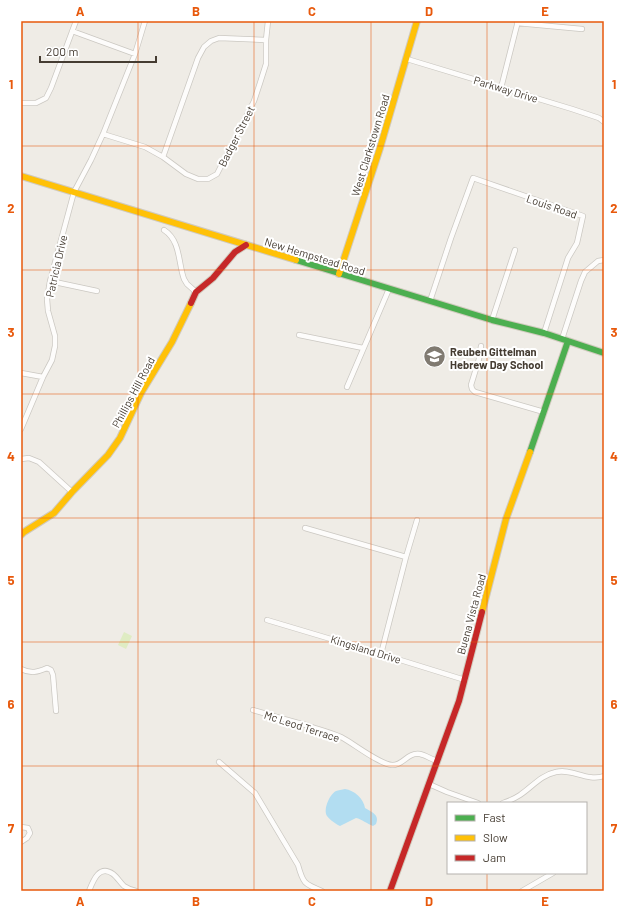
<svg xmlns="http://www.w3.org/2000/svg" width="625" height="912" viewBox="0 0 625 912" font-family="Barlow,sans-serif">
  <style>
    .green { fill: #dfecc3 }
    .water { fill: #b2ddf1 }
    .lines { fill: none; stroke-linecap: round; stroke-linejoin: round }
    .street-casing { stroke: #cbc8c2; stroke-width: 6 }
    .fast-casing { stroke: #d0cabd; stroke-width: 8 }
    .slow-casing { stroke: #d0cabd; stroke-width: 8 }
    .jam-casing { stroke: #d0cabd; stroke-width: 8 }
    .street { stroke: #fdfcfb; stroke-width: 4.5 }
    .fast { stroke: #4caf50; stroke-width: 6 }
    .slow { stroke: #ffc107; stroke-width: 6 }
    .jam { stroke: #c62828; stroke-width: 6 }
    .grid { fill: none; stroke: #e8590c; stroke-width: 1; stroke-opacity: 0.55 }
    .labels { text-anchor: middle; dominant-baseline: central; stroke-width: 4; stroke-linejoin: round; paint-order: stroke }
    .street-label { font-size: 11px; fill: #453c32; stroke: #fff }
    .poi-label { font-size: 11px; font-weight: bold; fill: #453c32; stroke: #fff; text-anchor: start }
    .neatline { fill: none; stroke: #e8590c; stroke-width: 1.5 }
    .grid-label { font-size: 13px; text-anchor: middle; font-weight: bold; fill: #e8590c }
  </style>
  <rect width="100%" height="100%" fill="#efece6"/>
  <path class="green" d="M124,632L132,636L126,649L118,645Z"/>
  <path class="water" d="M345,789C354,790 364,799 365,808C372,812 380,815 376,824L373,826C367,824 362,819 356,818L340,826C336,824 330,820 327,816C323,810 329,795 336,791C338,790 342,790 345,789Z"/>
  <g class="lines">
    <defs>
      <path id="street" d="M517,23L582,29
        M72,31L135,54
        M407,59L572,109L599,118L604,122
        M501,88L518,21
        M21,103H36L46,98L51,88L76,21
        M103,134L145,147L163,157L186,174L198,179H208L217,174L254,101L260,83L266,64V40L268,21
        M163,157L198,58L204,47L211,41L219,38L266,40
        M164,230C181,241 178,263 184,279L187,284L196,292
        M50,281L97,291
        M430,301L451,238L473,178L583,216L577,243L568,258L544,333
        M492,320L515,250
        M299,335L363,348
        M562,339L581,281L585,272L598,261L604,260
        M481,346L479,359L471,385L472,389L475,392L544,412
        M21,373L43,377
        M347,387L389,289
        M21,429L43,377L52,360L55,346V336L48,311L47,299L50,281L74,192L91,160L103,134L135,54L145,21
        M21,459L29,458L39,462L72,492
        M305,528L406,557
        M267,620L381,654L465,680
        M381,654L406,557L417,520
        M21,669C31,674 38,672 47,668L51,670L53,675L56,711
        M253,710C270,715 288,720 306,725C317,729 330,732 341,737C353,743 379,764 392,765C403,766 407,752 420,754C425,755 431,759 437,761
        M219,762L255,793L298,865C303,883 304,884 322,891
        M429,784L447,792L478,803
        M503,803C509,801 514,799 520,795C532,787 541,775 556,772C572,768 587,782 604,776
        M21,827L28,828L30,833L27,838L21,842
        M89,891C93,881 99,864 113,874C117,877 120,882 124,886C127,888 132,890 136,891
        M522,891L553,873"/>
      <path id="fast" d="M296,260L492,320L544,333L604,353
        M530,452L568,341"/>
      <path id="slow" d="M21,176L296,260
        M339,274L380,148L417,21
        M21,535L24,532L54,513L72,492L108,455L120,438L141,393L172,342L191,303
        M482,612L506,519L530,452"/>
      <path id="jam" d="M191,303L196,292L213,278L235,252L246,245
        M390,891L459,701L482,612"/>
    </defs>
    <use href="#street" class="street-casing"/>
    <use href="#fast" class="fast-casing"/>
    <use href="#slow" class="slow-casing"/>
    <use href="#jam" class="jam-casing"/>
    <use href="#street" class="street"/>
    <use href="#fast" class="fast"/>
    <use href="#slow" class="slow"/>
    <use href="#jam" class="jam"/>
  </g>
  <path class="grid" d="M138,21V891M254,21V891M371,21V891M487,21V803M21,146H604M21,270H604M21,394H604M21,518H604M21,642H604M21,766H604M487,873V891"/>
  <defs>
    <symbol id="school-disc" viewBox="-11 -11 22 22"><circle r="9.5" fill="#807a71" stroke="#fff"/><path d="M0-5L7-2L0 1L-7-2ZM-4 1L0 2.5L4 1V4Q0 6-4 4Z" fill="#fff"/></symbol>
  </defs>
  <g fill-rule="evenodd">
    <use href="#school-disc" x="422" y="344" width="25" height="25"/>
  </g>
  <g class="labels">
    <g class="street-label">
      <text transform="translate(506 89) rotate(17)">Parkway Drive</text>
      <text transform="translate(236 136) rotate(-63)">Badger Street</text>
      <text transform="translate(370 145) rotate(-73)">West Clarkstown Road</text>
      <text transform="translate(552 206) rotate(19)">Louis Road</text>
      <text transform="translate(315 256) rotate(17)">New Hempstead Road</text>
      <text transform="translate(56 266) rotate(-77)">Patricia Drive</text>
      <text transform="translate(133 392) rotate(-62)">Phillips Hill Road</text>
      <text transform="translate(471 614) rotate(-75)">Buena Vista Road</text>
      <text transform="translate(366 649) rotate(17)">Kingsland Drive</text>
      <text transform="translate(302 726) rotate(18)">Mc Leod Terrace</text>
    </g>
    <g class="poi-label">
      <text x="450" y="351">Reuben Gittelman<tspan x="450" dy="13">Hebrew Day School</tspan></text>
    </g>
  </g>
  <rect width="625" height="912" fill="none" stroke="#ffffff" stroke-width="44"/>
  <rect x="447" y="802" width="140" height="72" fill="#ffffff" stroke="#b5b1ad"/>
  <rect x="455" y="815" width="20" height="6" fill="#4caf50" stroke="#b5b1ad"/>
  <text x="483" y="822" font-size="12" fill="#453c32">Fast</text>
  <rect x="455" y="835" width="20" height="6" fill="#ffc107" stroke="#b5b1ad"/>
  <text x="483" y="842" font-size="12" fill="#453c32">Slow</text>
  <rect x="455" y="855" width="20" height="6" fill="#c62828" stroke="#b5b1ad"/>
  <text x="483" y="862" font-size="12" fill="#453c32">Jam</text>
  <path d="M40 56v6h116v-6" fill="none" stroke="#453c32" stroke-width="2"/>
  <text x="46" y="56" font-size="12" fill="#453c32" stroke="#ffffff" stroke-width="3" paint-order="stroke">200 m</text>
  <rect x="22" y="22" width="581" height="868" class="neatline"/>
  <g class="grid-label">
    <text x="80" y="16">A</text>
    <text x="196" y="16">B</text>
    <text x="312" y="16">C</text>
    <text x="429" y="16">D</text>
    <text x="545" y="16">E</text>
    <text x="11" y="89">1</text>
    <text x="614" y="89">1</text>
    <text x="11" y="213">2</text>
    <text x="614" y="213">2</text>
    <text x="11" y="337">3</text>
    <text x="614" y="337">3</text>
    <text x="11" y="461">4</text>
    <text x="614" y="461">4</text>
    <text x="11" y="585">5</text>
    <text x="614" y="585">5</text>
    <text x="11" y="709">6</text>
    <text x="614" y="709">6</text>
    <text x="11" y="833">7</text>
    <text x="614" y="833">7</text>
    <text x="80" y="906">A</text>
    <text x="196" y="906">B</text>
    <text x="312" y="906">C</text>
    <text x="429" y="906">D</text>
    <text x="545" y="906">E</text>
  </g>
</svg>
